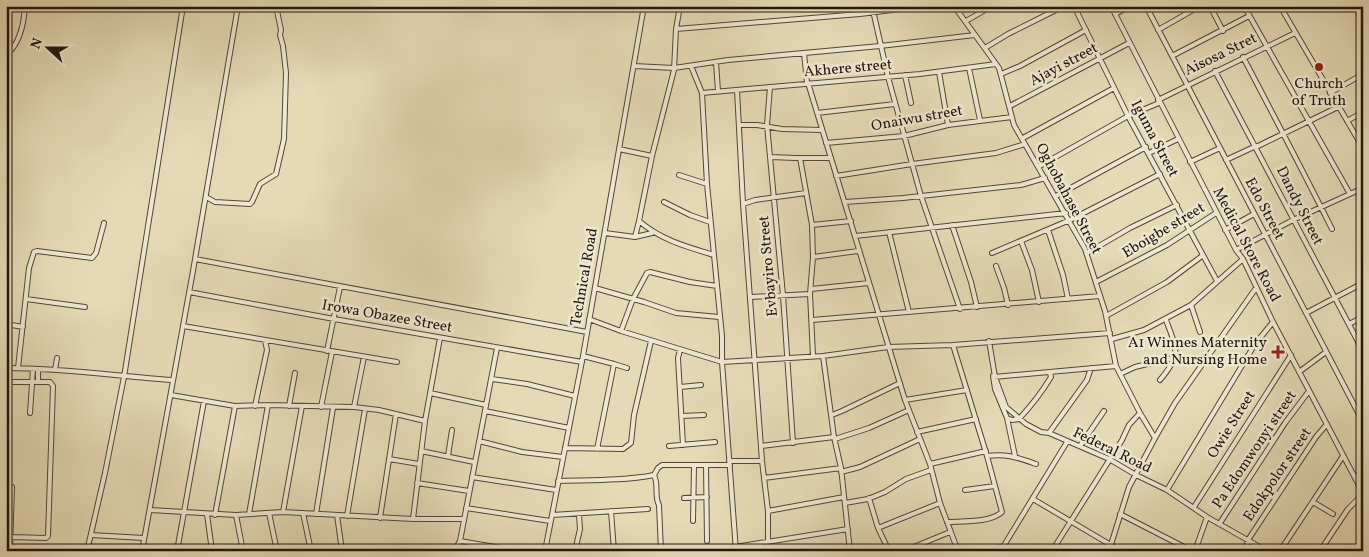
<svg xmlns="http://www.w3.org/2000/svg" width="1369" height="557" viewBox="0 0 1369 557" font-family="Vollkorn,serif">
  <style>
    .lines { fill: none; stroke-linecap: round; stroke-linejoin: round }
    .minor-casing { stroke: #514838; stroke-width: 6 }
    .minor { stroke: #eee7d0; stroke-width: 4 }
    .poi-dot { fill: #8f2418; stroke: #eee7d0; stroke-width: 2 }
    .labels { text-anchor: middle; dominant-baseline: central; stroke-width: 5; stroke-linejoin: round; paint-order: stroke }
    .street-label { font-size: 15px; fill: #20170e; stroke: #eee7d0 }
    .poi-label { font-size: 15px; fill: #20170e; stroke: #eee7d0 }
  </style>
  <rect width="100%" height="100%" fill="#e5dab6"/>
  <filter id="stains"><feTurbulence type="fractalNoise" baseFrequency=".004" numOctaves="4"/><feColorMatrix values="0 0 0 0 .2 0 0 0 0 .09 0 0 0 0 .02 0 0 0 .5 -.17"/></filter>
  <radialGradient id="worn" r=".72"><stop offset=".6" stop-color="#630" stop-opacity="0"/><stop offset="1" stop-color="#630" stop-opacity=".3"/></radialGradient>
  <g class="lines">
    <defs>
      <path id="minor" d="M680,6L676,29L674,70L652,156L639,221C661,240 687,247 714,255
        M872,6L888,77L921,196L960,309
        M954,6L999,68L1014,125L1085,249L1105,311L1116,366L1140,413L1155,438
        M1074,6L1128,116L1217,281
        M1111,6L1236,250L1243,259L1273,322L1363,493
        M1146,6L1363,422
        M1210,6L1223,31
        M1244,6L1350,194
        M1280,6L1363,148
        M1355,6L1363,22
        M1115,14L1130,6
        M966,21L992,6
        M676,29L860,14L924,6
        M1158,30L1200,6
        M985,48L1008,34L1064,6
        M804,53L807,83
        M6,55C20,44 24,23 25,6
        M1172,56L1249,16
        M1243,57C1273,114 1303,171 1332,229
        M716,62L718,91
        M634,66L674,68L728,60L880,46L975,35
        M691,66L702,93L707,184L722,336V362L736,551
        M969,68L980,120
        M1215,71L1363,351
        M939,72L948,125
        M1001,74L1020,66L1086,30
        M905,75L911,103
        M808,83L905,400L930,464L940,503L958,551
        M770,87L767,125L783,295L793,443
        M737,90L743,204L762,461L768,511V543
        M702,93L920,74L996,64
        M1330,93L1363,74
        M1158,100L1295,33
        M1010,106L1129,43
        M817,113L895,104
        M1347,121L1363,112
        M739,125H757L782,129L822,130
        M1023,138L1114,88
        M826,143L904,136L948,125L1012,117
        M1256,147L1338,107
        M619,149L652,156
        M1149,153L1178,139
        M771,157L795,158H831
        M800,158L812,225L813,257L810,294L813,356
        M1226,160L1256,146
        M1190,162L1220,148
        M1038,167L1128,116L1159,103
        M679,175L707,184
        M836,176L912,164L996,153L1025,144
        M1056,196L1146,147
        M206,197L215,202L250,204L252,202L260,184L276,174L284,139L286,73L283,46L280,35L281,30L276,6
        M664,202L690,215L710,222
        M845,202L903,198L1021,185L1045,178
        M743,204L755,200L806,193
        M639,221L635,237L652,233
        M812,225L851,221
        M952,225L971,282L977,307
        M1048,230L1063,275L1068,299
        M1225,230L1254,214
        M889,232L909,312
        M605,233L635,237
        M855,236L1066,213
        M1021,241L1032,270L1039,302
        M1236,250L1293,220L1363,188
        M992,253L1070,220L1160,174
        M1087,253L1130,228L1177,205
        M813,257L858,251
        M195,259L587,332
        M996,266L1004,288L1008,305
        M1096,282L1167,245L1216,213
        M595,288L644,302L676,313L719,317
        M811,289L869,283
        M189,292L334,319L582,362
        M751,297L810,294
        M26,299L85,307
        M1191,305L1200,332
        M1306,313L1363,283
        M1106,316L1167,282L1202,256
        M589,319L621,331L722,362L823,356
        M812,320L1100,296
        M6,324L23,327
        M1349,324L1363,317
        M183,326L397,362
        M621,331L633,299L647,273L650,272L690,282L717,286
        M1112,339L1144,330L1191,305L1243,259
        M989,341L995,377L1006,407L1026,424L1041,432L1049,433L1109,459L1136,475L1167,490L1207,517L1267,551
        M680,350L678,358L683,445
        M327,351L340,287
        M583,356L614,364L597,449
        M614,364L627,368
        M6,368C62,368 117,376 172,380
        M18,368L29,268L34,252L37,251L92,258L96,253L104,223
        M55,370L57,358
        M1299,372L1326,352
        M1120,374L1135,367L1176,357
        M993,376L995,389L1007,418L1015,456
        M994,377L1116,366
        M492,379L527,384L575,396
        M1160,380C1182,354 1177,350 1166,320
        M6,382H50L53,386L48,536L46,538L11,537
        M38,382V369
        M680,387L701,385
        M430,393L486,405
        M171,395L235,406L268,405L354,407L379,410L425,421
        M905,400L967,390
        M255,406L267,350L265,340
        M289,406L295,373
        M321,407L332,352
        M354,407L364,357
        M485,411L569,428
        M30,413L33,369
        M832,415L842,411L900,383
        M681,416L704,415
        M1007,418L1012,420L1019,419C1031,406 1042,392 1051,377L1050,373
        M917,432L976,419
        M1049,433L1087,380L1091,368
        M835,439L869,428L909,410
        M479,441L522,452L563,457
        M669,446L715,442
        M761,446L834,437
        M1080,446L1104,411
        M565,448L623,449L631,443L634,415L651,341
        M421,451L474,462
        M448,456L452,430
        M987,456C1006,453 1019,458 1036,464
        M389,459L419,464
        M729,461H762
        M930,464L986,451
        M706,465L707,541
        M841,472L860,467L920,439
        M654,475C659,485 654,496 659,505L661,551
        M472,477L556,490
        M1355,477L1363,472
        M764,478L841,468
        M558,481C590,480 623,481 654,475L658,468L662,465H730
        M417,483L469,491
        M6,487H12L10,551
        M965,490L995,486
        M1167,490L1255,344L1273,322
        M684,498L707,497
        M869,498L878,528L889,551
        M1033,499L1121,551
        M1313,502L1333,514
        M845,503L868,499L885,492L906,479L931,470
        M1194,507L1291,355
        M466,508L550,521
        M150,510L236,515L283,512L413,519H464
        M611,511L614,551
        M768,511L844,497
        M283,512L302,406
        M269,513L277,551
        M303,513L311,551
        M207,514L212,551
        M249,514L268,405
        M316,514L333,408
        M1120,514L1192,551
        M215,515L235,406
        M236,515L243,551
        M337,515L342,551
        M552,515L648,509
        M347,516L365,409
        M380,518L396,414
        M413,519L425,421L440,338
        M693,521L694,466
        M947,522C963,521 990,523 1002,512L987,456L953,345
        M1220,523L1285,423L1309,391
        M878,528L940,503
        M91,535L144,538
        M460,541L518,551
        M735,547L848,529
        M1003,547L1067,442
        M87,551L105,473L124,377L183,6
        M142,551L193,271L238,6
        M177,551L204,401
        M428,551L456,548L460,541L497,348
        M545,551L583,356L644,6
        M575,551L580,529L579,514
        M850,551L841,468L834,437L823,356L888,347L953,345L1110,333
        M904,551L950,532
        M976,551L1003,547L1012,551
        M1052,551L1122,440L1129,425L1140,413
        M1109,551L1129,487L1155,438L1175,403L1256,288
        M1195,551L1207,517
        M1245,551L1248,540L1316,437L1327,424
        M1280,551L1343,456
        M1320,551L1348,509L1363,494
        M1358,551L1363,543"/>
    </defs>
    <use href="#minor" class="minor-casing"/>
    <use href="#minor" class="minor"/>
  </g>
  <g class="poi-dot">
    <circle cx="1319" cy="67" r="5"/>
    <path d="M1275.5 344.5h5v5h5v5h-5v5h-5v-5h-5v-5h5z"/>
  </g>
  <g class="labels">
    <g class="street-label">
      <text transform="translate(1221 55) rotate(-26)">Aisosa Stret</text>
      <text transform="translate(1064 65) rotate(-28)">Ajayi street</text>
      <text transform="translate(848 69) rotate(-5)">Akhere street</text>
      <text transform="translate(917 119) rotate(-10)">Onaiwu street</text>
      <text transform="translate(1154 139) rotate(62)">Iguma Street</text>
      <text transform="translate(1068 199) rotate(62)">Oghobahase Street</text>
      <text transform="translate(1299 206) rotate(63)">Dandy Street</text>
      <text transform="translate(1264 209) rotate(62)">Edo Street</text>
      <text transform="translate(1164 231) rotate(-31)">Eboigbe street</text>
      <text transform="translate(1246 245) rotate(62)">Medical Store Road</text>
      <text transform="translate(769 266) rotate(-95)">Evbayiro Street</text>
      <text transform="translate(585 277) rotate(-80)">Technical Road</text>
      <text transform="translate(387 317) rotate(10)">Irowa Obazee Street</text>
      <text transform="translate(1232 425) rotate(-58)">Owie Street</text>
      <text transform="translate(1255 450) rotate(-56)">Pa Edomwonyi street</text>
      <text transform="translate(1112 451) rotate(26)">Federal Road</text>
      <text transform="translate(1278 475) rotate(-56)">Edokpolor street</text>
    </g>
    <g class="poi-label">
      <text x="1319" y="84">Church<tspan x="1319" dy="17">of Truth</tspan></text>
      <text x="1267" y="343" text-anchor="end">A1 Winnes Maternity<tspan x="1267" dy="17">and Nursing Home</tspan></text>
    </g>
  </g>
  <rect width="1369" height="557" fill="none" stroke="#e5dab6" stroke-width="25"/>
  <rect x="8" y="8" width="1354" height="542" fill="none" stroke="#20170e" stroke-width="2.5"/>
  <rect x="12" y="12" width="1344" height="532" fill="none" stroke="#20170e"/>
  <g transform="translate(48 48) rotate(291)" stroke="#eee7d0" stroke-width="4" paint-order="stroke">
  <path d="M0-4L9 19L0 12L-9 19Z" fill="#20170e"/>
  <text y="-8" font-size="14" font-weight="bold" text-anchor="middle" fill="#20170e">N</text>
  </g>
  <rect width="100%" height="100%" filter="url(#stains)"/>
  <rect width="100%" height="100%" fill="url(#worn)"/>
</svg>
